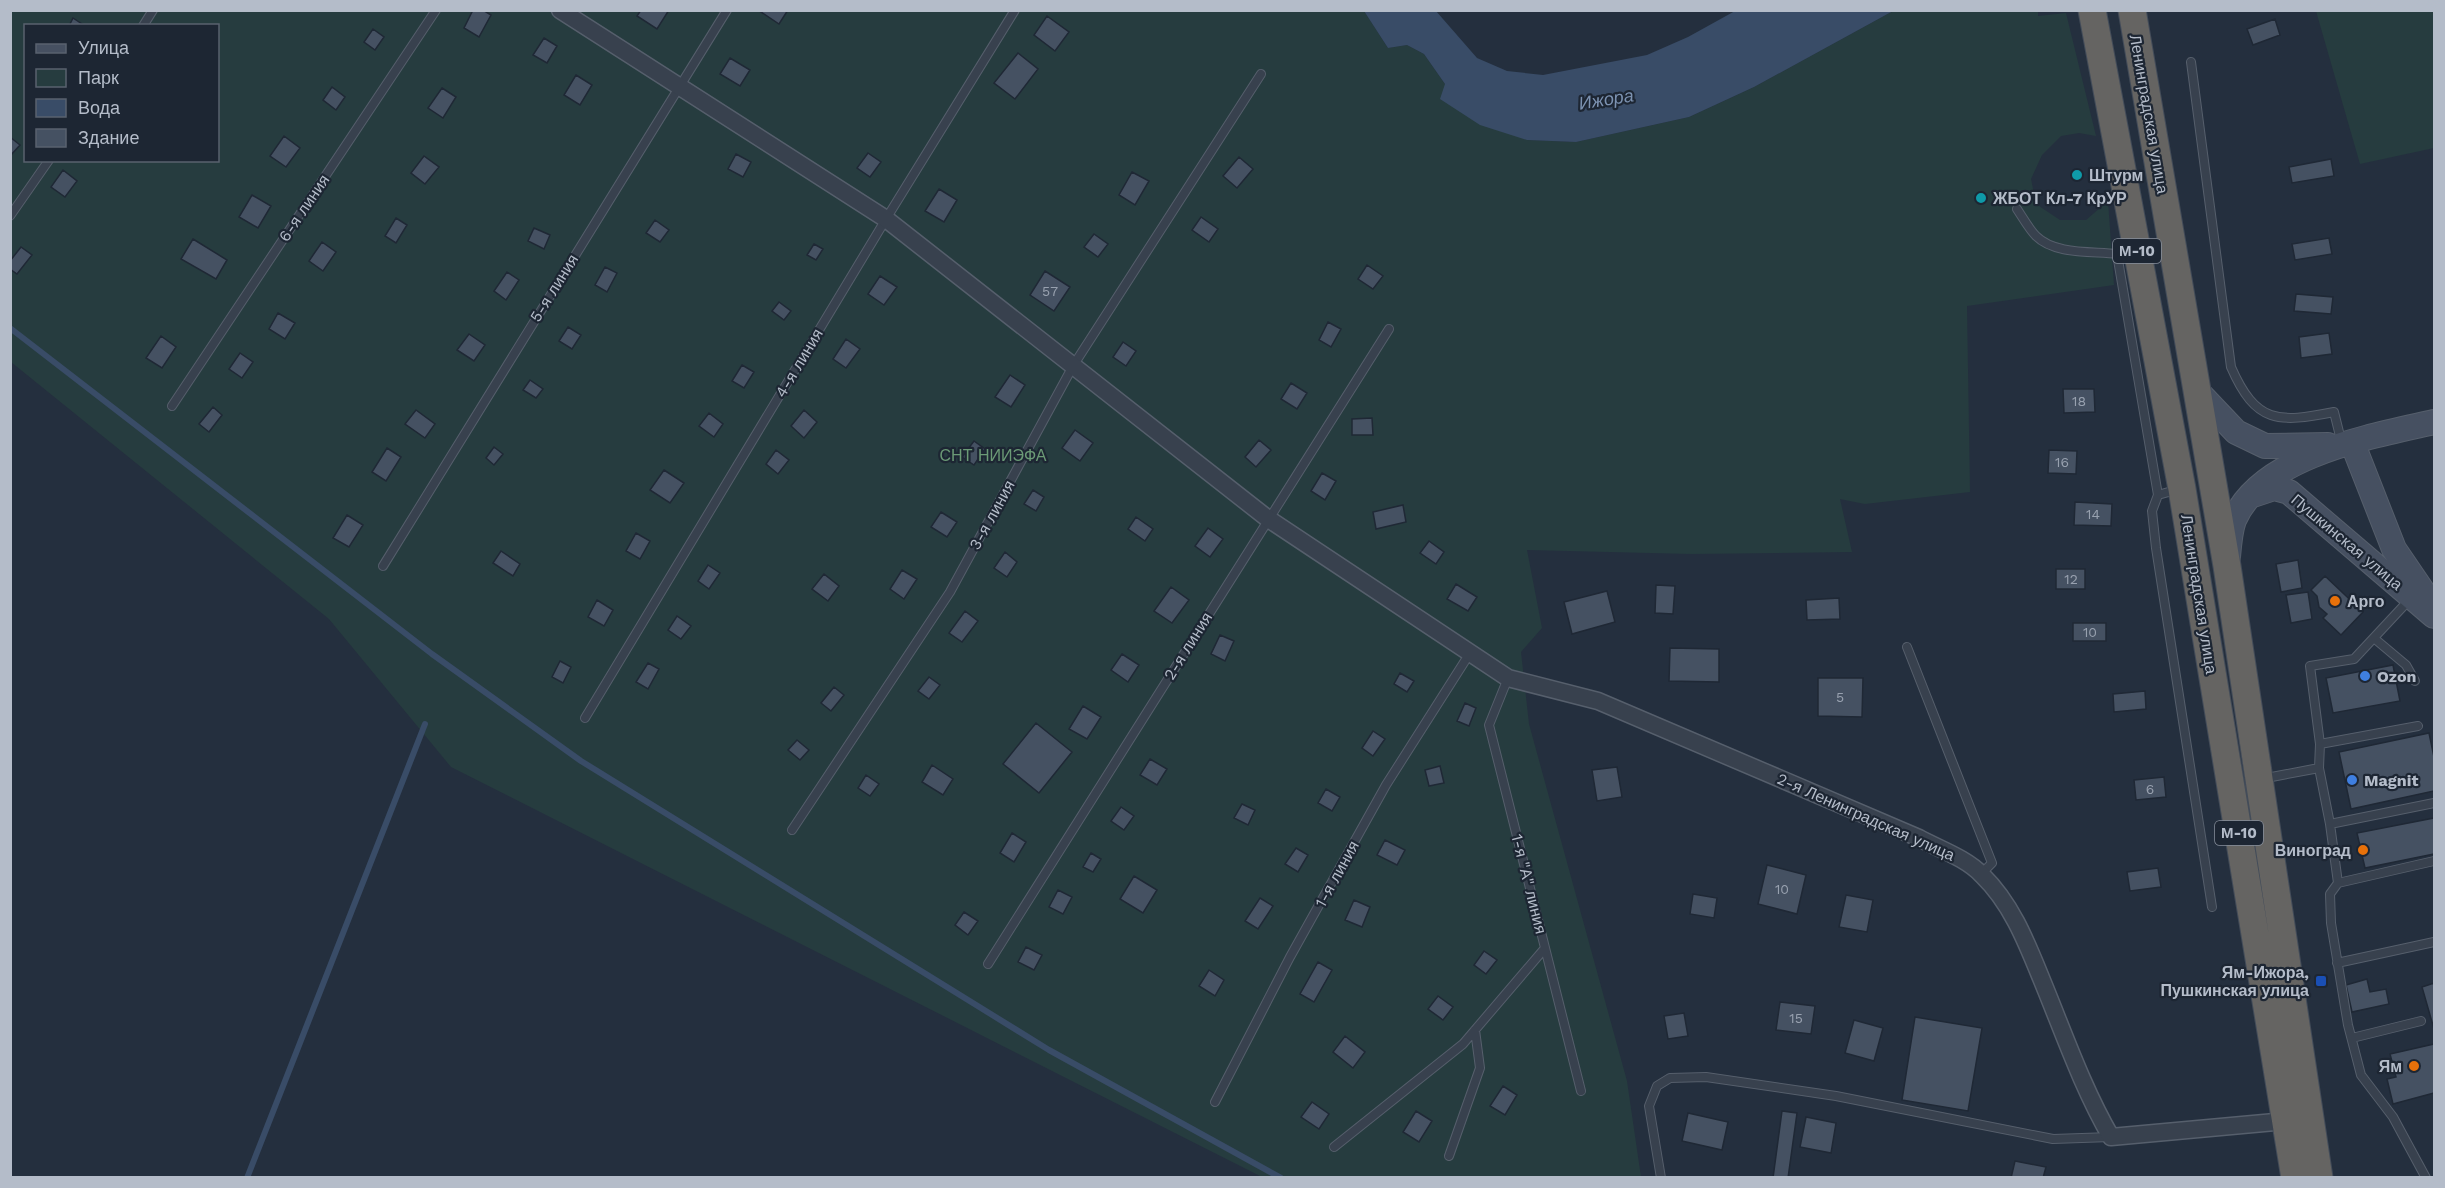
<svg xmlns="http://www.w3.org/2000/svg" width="2445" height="1188" viewBox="0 0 2445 1188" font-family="'Work Sans',sans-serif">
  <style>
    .green { fill: #263c3f; fill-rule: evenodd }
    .water { fill: #394c67 }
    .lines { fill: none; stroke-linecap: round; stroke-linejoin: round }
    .stream { stroke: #394c67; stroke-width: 6 }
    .building { fill: #455162; stroke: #1f2835; stroke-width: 1.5 }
    .service-casing { stroke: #565f6c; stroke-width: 10 }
    .minor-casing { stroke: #565f6c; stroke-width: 19 }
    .secondary-casing { stroke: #565f6c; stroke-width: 26 }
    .trunk-casing { stroke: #434c59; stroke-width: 29 }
    .service { stroke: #38414e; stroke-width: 8 }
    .minor { stroke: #38414e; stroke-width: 16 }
    .secondary { stroke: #465061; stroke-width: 24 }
    .trunk { stroke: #656462; stroke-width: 27 }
    .culture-dot { fill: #0f9aa8; stroke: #1d2633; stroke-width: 2 }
    .food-dot { fill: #e8710a; stroke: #1d2633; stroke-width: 2 }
    .shop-dot { fill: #3f7fe0; stroke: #1d2633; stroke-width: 2 }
    .transit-dot { fill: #1a4fb4; stroke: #1d2633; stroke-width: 2 }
    .labels { text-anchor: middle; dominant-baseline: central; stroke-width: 4.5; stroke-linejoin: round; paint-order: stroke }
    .number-label { font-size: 14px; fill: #98a1af }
    .shield { fill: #1d2633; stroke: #878f9c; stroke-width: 1.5 }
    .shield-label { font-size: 15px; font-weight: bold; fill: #b4bcc9 }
    .street-label { font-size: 16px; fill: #b4bcc9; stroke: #1d2633 }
    .poi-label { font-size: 16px; font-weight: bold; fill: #b4bcc9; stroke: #1d2633; text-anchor: start }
    .park-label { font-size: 16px; fill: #6b9a76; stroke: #1d2633 }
    .water-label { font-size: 18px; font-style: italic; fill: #7c92b1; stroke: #1d2633 }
  </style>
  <rect width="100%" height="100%" fill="#242f3e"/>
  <path class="green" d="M2038,10V16L2066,13L2096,136L2079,133L2061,136L2042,155L2031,179L2036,204L2060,220H2086L2108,201L2114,285L1967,306L1970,492L1865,504L1840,499L1852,552L1691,554L1527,550L1542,628L1521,652L1529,724L1627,1081L1641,1177H1262L451,767L329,619L11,362L10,11H1364L1388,48L1407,45L1424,54L1445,84L1527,140L1576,142L1689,117L1754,87L1893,11ZM26,26H218V160H26Z
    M2316,11H2434V148L2360,164Z"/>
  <path class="water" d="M1364,11H1436L1477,58L1507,71L1543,75L1647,55L1688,37L1735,11H1893L1754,87L1689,117L1576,142L1527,140L1480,125L1440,99L1445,84L1424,54L1407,45L1388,48Z"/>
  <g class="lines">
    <path class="stream" d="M10,328L432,654L581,761L1049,1050L1281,1178
      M247,1178L425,724"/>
  </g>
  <path class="building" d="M473,10H483L491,15L479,37L464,28Z
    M641,10H669L657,29L637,16Z
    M758,10H788L779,24Z
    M1047,16L1069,32L1055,51L1034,35Z
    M73,18L85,26H69Z
    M2275,19L2280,35L2253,45L2247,29Z
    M373,29L384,37L375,50L364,42Z
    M544,38L557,46L547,63L533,55Z
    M1018,53L1038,69L1015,99L994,83Z
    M730,58L750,70L740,86L720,74Z
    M576,75L592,85L580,105L564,95Z
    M332,87L345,97L336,110L323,100Z
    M442,88L456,97L443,118L428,108Z
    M284,136L300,148L286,167L270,156Z
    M10,137L20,145L10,156Z
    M868,153L881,162L870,177L857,168Z
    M736,154L751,162L743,177L728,169Z
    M424,156L439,167L425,184L411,173Z
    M1239,157L1253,169L1237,188L1223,176Z
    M2331,159L2334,176L2292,183L2289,167Z
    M63,170L77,181L65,197L51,187Z
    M1132,172L1149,181L1135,205L1119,195Z
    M939,189L957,200L944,222L925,211Z
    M252,195L271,206L258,228L239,217Z
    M1201,217L1218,229L1209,242L1192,230Z
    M396,218L407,225L396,243L385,236Z
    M655,220L669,230L660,242L646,233Z
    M534,228L550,235L544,249L528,241Z
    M1094,234L1108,244L1098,257L1084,247Z
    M2329,238L2332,254L2295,260L2292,244Z
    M193,239L227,260L216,279L181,259Z
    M322,242L336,252L323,271L309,261Z
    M814,244L823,249L816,260L807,255Z
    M21,247L32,255L17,274L10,269V261Z
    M1367,265L1383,276L1373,289L1358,279Z
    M605,267L617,273L607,292L595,285Z
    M1045,271L1070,287L1054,311L1030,295Z
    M507,272L519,280L506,300L494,291Z
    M880,276L897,287L884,305L868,294Z
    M2296,294L2333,297L2331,314L2294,311Z
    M779,302L791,311L784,320L772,311Z
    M278,313L295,323L285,339L269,329Z
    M1328,322L1341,329L1331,347L1319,340Z
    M568,327L581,335L572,349L559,341Z
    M2329,333L2332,354L2301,358L2299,337Z
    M469,334L485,345L474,361L457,350Z
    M161,336L176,347L162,368L146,358Z
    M846,339L860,349L846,368L833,359Z
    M1123,342L1136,351L1126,366L1113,357Z
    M240,353L253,362L242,378L229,369Z
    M742,365L754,372L744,388L732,381Z
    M1010,375L1025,385L1011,407L995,397Z
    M530,380L543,389L536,398L523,390Z
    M1291,383L1307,393L1297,409L1281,399Z
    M2063,389H2094L2095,412L2064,413Z
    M213,407L222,415L209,432L199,424Z
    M416,410L435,424L425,438L405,424Z
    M804,410L817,422L804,438L791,426Z
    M709,413L723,424L714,437L699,426Z
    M1372,418L1373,435H1352V419Z
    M1075,430L1093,443L1080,461L1062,448Z
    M1259,440L1271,450L1256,467L1245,457Z
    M974,441L985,449L974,465L962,457Z
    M494,447L503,454L494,465L486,458Z
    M387,448L401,457L386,481L372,472Z
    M776,450L789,460L778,474L766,464Z
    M2049,450L2077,451L2076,474L2048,473Z
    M664,470L684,483L670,503L650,490Z
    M1322,473L1336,481L1325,500L1311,491Z
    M1033,490L1044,497L1036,511L1024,504Z
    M2075,502L2112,504L2111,526L2074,525Z
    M1403,505L1406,522L1376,529L1373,512Z
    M941,512L957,522L947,537L931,527Z
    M347,515L363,525L349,547L333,538Z
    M1136,517L1153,529L1145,541L1128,529Z
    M1208,528L1223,539L1210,557L1195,546Z
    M636,533L650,541L640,559L626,551Z
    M1429,541L1444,552L1436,564L1420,553Z
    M501,551L520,564L513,576L493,563Z
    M1005,552L1017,562L1007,577L994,568Z
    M2298,560L2302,588L2281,592L2276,564Z
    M708,565L720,573L709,589L698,581Z
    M2056,569H2085V589H2056Z
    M902,570L917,579L904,599L890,589Z
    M824,574L839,586L828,601L812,589Z
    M2325,576L2363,612L2341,635L2323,618L2327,614L2319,607L2317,596L2311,590Z
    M1456,584L1477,597L1468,611L1447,599Z
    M1656,585L1675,586L1673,614L1655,613Z
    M1171,587L1189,600L1172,623L1154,611Z
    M1607,591L1615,622L1572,634L1564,602Z
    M2308,592L2312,619L2291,623L2286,595Z
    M1839,598L1840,619L1807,620L1806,600Z
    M597,600L613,610L604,626L588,617Z
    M965,611L978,621L962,642L949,633Z
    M677,616L691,626L681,639L668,630Z
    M2073,623H2106V641H2073Z
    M1220,635L1234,641L1225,661L1211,654Z
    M1670,648L1719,649V682L1669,681Z
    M1122,654L1139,665L1128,682L1111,670Z
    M560,661L571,667L563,683L552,677Z
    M648,663L659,669L648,689L636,682Z
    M2393,665L2400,701L2333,713L2326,678Z
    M1400,673L1414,681L1407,692L1394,684Z
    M929,677L940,685L929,699L918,691Z
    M1818,678H1863L1862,717L1818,716Z
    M834,687L844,695L831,711L821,703Z
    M2145,691L2146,709L2114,712L2113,694Z
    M1465,703L1476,708L1469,726L1457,721Z
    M1083,706L1101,717L1087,739L1069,729Z
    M1036,723L1072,752L1039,793L1003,764Z
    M1373,731L1385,739L1373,756L1362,748Z
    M2429,733L2434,757V791L2351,809L2339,752Z
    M797,740L809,750L800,760L788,750Z
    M1150,759L1167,769L1157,785L1140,775Z
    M932,765L953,779L943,795L922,782Z
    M1440,766L1444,783L1429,786L1425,770Z
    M1617,767L1622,797L1597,801L1592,770Z
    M866,775L879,784L870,796L858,788Z
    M2164,777L2166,797L2136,800L2134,780Z
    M1326,789L1340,797L1332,811L1318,803Z
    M1242,804L1255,810L1248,825L1234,818Z
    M1121,807L1134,816L1124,830L1111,821Z
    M2434,818V854L2365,868L2357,833Z
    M1012,833L1026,842L1014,862L1000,853Z
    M1385,840L1405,850L1397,865L1377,855Z
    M1296,848L1308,855L1298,872L1285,864Z
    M1091,853L1101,859L1093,872L1083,867Z
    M1767,865L1806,875L1797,914L1758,904Z
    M2158,868L2161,887L2130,891L2127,872Z
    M1134,876L1157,890L1143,913L1120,899Z
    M1058,890L1072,897L1063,914L1049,907Z
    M1693,894L1717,898L1714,918L1690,914Z
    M1846,895L1873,900L1867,932L1839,927Z
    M1260,898L1273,906L1258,929L1245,921Z
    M1354,900L1370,907L1362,927L1345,920Z
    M964,912L978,921L968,935L955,925Z
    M1026,947L1042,955L1034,970L1018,962Z
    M1484,951L1497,960L1486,974L1474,965Z
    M1318,962L1332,970L1314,1002L1300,994Z
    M1209,970L1224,980L1215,996L1199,986Z
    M2367,979L2370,992L2386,989L2389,1004L2352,1012L2346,985Z
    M2434,983V1029L2422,987Z
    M1438,996L1453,1007L1443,1020L1428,1009Z
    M1780,1002L1815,1006L1811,1034L1776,1030Z
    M1684,1013L1688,1036L1668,1039L1664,1016Z
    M1915,1017L1982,1028L1968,1111L1902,1100Z
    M1854,1020L1883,1028L1874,1061L1845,1053Z
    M1345,1036L1365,1052L1353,1068L1333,1052Z
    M2434,1044V1093L2393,1104L2387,1079L2396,1077L2390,1054Z
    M1503,1086L1517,1095L1505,1115L1490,1106Z
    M1312,1102L1329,1114L1319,1129L1301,1117Z
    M1416,1111L1432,1121L1419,1142L1403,1132Z
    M1782,1111L1797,1113L1788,1178H1773Z
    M1688,1113L1728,1122L1722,1150L1682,1141Z
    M1806,1117L1836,1123L1831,1153L1800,1147Z
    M2015,1161L2046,1167L2043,1178H2011Z"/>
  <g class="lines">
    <defs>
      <path id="service" d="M143,26L153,10
        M2191,62L2231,367C2256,424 2278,423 2334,412L2342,444
        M2017,209C2023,218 2029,229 2036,236C2055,255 2093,251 2117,254L2158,495L2179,489
        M10,216L49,160
        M172,406L436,10
        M2158,495L2152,511L2156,548L2212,907
        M383,566L727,10
        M2410,599L2354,659L2310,666L2320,744L2319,768L2330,824L2338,883L2330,894L2331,923L2348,1025L2361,1075L2393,1117L2426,1178
        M2375,639L2406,665L2415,681
        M1907,647L1992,863L1981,874
        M1508,678L1489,725L1581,1091
        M585,718L886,219L1015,10
        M2320,744L2418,726
        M2261,779L2319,768
        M2330,824L2434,803
        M792,830L950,592L1073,366L1261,74
        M2338,883L2434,861
        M2337,963L2434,942
        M988,964L1389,329
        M2352,1038L2421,1021
        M1215,1102L1290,957L1386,785L1470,653
        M1334,1147L1463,1044L1545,948
        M1449,1156L1480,1068L1475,1030
        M1661,1178L1649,1106L1657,1086L1670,1078L1706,1077L1836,1096L2053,1139L2111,1137"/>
      <path id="minor" d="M560,10L886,219L1267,518L1508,678L1598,701L1919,838C1939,849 1966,858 1982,875C2011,903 2026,941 2041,978C2063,1031 2082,1087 2111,1137L2286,1121"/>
      <path id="secondary" d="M2198,392L2236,432L2265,446L2328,445
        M2352,442L2394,549L2426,596
        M2253,495L2274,488L2289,492L2434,616
        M2228,557C2229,545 2230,531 2234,520C2262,455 2373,436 2434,422"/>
      <path id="trunk" d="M2092,10L2182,489L2295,1178
        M2132,10L2227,566L2319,1178"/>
    </defs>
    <use href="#service" class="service-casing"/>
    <use href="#minor" class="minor-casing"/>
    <use href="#secondary" class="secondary-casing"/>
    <use href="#trunk" class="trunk-casing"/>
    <use href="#service" class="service"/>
    <use href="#minor" class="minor"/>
    <use href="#secondary" class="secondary"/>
    <use href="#trunk" class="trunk"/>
  </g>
  <g class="culture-dot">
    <circle cx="2077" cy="175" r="6"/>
    <circle cx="1981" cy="198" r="6"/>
  </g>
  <g class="food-dot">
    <circle cx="2335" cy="601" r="6"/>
    <circle cx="2363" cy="850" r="6"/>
    <circle cx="2414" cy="1066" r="6"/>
  </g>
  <g class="shop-dot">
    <circle cx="2365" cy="676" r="6"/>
    <circle cx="2352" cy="780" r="6"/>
  </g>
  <rect class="transit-dot" x="2315" y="975" width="12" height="12" rx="3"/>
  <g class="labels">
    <g class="number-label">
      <text x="1050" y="291">57</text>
      <text x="2079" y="401">18</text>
      <text x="2062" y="462">16</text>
      <text x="2093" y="514">14</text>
      <text x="2071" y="579">12</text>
      <text x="2090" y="632">10</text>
      <text x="1840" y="697">5</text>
      <text x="2150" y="789">6</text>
      <text x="1782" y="889">10</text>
      <text x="1796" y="1018">15</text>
    </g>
    <g class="shield">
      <rect x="2113" y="239" width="48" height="24" rx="4.5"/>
      <rect x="2215" y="821" width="48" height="24" rx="4.5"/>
    </g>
    <g class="shield-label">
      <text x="2137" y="251">М-10</text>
      <text x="2239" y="833">М-10</text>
    </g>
    <g class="street-label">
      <text transform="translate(2149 114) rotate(80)">Ленинградская улица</text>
      <text transform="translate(304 208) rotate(-56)">6-я линия</text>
      <text transform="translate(554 288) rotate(-58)">5-я линия</text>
      <text transform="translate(799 363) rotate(-59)">4-я линия</text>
      <text transform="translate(992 515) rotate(-61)">3-я линия</text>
      <text transform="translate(2347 542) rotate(40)">Пушкинская улица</text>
      <text transform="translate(2199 594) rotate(81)">Ленинградская улица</text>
      <text transform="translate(1188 646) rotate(-58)">2-я линия</text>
      <text transform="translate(1866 817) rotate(24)">2-я Ленинградская улица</text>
      <text transform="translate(1337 874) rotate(-61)">1-я линия</text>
      <text transform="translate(1529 884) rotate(76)">1-я "А" линия</text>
    </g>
    <g class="poi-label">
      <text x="2089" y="175">Штурм</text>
      <text x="1993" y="198">ЖБОТ Кл-7 КрУР</text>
      <text x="2347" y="601">Арго</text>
      <text x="2377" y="676">Ozon</text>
      <text x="2364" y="780">Magnit</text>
      <text x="2351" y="850" text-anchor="end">Виноград</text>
      <text x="2309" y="972" text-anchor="end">Ям-Ижора,<tspan x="2309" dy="18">Пушкинская улица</tspan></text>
      <text x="2402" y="1066" text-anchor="end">Ям</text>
    </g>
    <g class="park-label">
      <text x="993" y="455">СНТ НИИЭФА</text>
    </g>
    <g class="water-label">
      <text transform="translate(1606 99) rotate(-9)">Ижора</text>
    </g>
  </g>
  <rect width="2445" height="1188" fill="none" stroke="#b4bcc9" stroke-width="24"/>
  <rect x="24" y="24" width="195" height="138" fill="#1d2633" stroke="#59626f" stroke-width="1.5"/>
  <rect x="36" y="44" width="30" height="9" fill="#465061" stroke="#59626f" stroke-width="1.5"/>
  <text x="78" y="54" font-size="18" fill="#b4bcc9">Улица</text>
  <rect x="36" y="69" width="30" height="18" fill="#263c3f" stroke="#59626f" stroke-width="1.5"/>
  <text x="78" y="84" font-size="18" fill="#b4bcc9">Парк</text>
  <rect x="36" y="99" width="30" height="18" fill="#394c67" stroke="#59626f" stroke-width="1.5"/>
  <text x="78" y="114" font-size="18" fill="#b4bcc9">Вода</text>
  <rect x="36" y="129" width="30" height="18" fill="#455162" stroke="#59626f" stroke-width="1.5"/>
  <text x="78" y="144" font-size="18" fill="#b4bcc9">Здание</text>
</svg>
